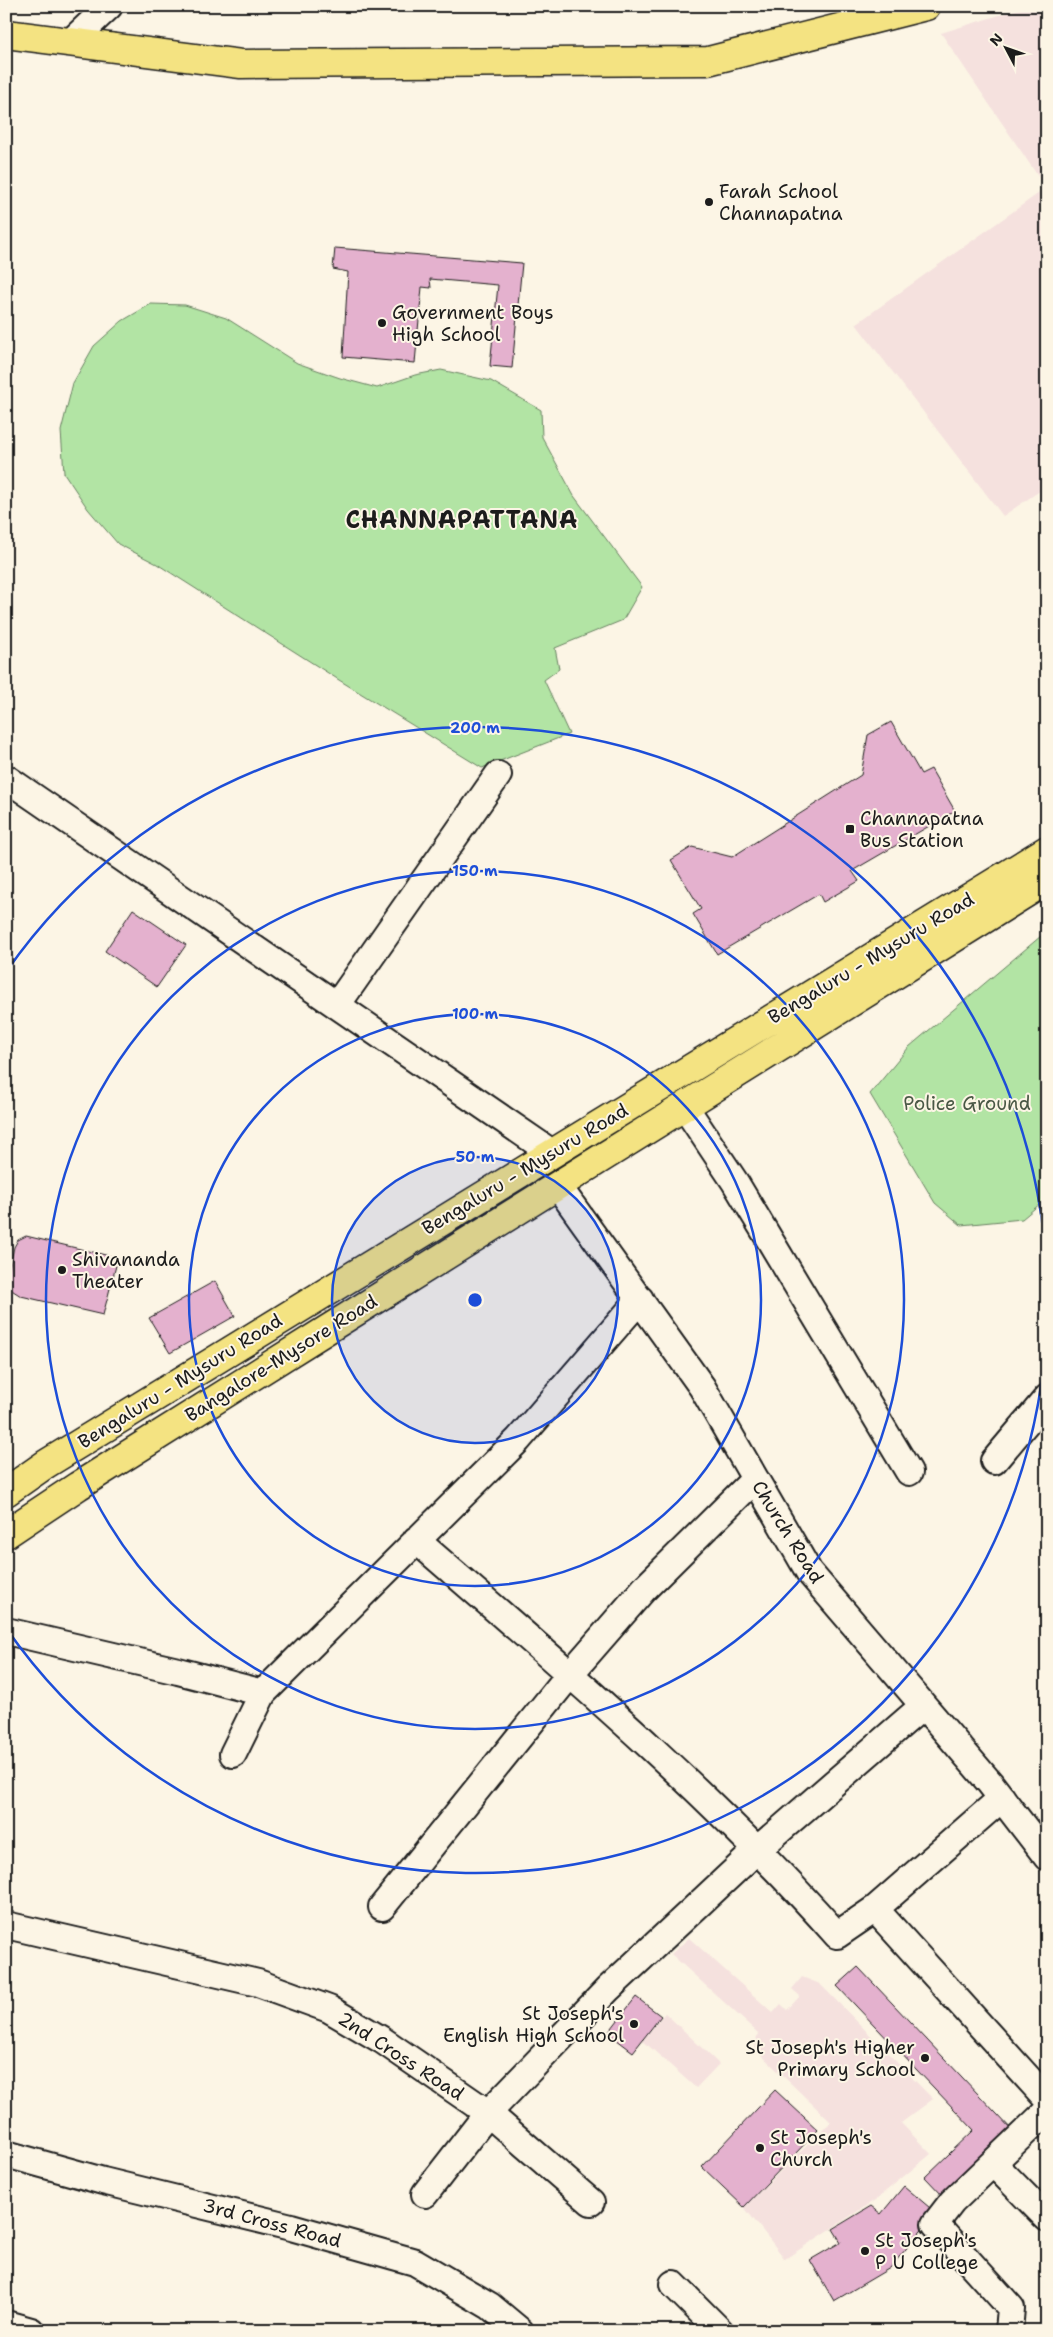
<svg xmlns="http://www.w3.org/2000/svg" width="1053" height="2337" viewBox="0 0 1053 2337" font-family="'Shantell Sans',sans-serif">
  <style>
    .built { fill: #f5e1de }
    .green { fill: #b2e4a4; stroke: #678060 }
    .building { fill: #e4b1ce; stroke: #1c1c1c }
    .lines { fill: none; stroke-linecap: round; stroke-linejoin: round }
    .minor-casing { stroke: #1c1c1c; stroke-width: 30 }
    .major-casing { stroke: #1c1c1c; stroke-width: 31 }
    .minor { stroke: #fcf5e5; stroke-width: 26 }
    .major { stroke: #f4e382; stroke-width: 28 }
    .ring { fill: none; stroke: #1d4ed8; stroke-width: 2.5 }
    .poi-dot { fill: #1c1c1c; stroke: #fcf5e5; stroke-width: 2 }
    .labels { text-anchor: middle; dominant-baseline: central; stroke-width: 4; stroke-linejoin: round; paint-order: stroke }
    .poi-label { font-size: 19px; fill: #1c1c1c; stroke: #fcf5e5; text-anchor: start }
    .street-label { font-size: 19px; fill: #1c1c1c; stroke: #fcf5e5 }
    .park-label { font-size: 19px; fill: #495845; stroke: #fcf5e5 }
    .district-label { font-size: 24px; font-weight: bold; letter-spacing: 1px; fill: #1c1c1c; stroke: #fcf5e5 }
    .centre { fill: #1d4ed8; stroke: #fcf5e5; stroke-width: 2.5 }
    .ring-label { font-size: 15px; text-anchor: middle; font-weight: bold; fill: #1d4ed8; stroke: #fcf5e5; stroke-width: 4; stroke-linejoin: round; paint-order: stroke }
  </style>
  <rect width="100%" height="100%" fill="#fcf5e5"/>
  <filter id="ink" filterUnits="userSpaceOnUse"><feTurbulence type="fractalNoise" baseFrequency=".02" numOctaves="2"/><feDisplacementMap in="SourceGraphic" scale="10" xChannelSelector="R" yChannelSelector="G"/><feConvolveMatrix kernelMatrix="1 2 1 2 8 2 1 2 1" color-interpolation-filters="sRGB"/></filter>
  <g filter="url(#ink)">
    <path class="built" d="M1029,6H1047V486L1003,516L856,324L1046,188L941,33Z
      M689,1938L773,2013L781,2004L787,2010L800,1996L792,1989L802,1977L820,1984L933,2099L901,2123L931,2154L875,2200L785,2259L744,2207L831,2122L754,2048L758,2033L671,1954Z
      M665,2013L719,2064L696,2088L642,2040Z"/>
    <path class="green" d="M151,304L185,305L226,318L297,363L340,378L377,388L415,375L441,370L491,381L541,410L542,437L574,496L642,587L623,620L555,648L559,669L544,680L569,734L482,768L339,680L157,564L118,544L88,509L64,473L61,431L73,383L94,346L122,321Z
      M1047,931V1198L1022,1219L961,1225L935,1203L870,1094L909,1047Z"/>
    <path class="building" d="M335,248L522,263L512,368L490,366L498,285L430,279L431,288L422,287L415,363L343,357L348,272L333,269Z
      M891,722L921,774L931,769L955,811L852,871L859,881L823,902L819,894L717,954L693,914L701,909L671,860L692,847L732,857L861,775L868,735Z
      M133,909L186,945L157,987L105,951Z
      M26,1236L118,1258L103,1315L21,1296L10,1289L6,1283L14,1247L18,1240Z
      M215,1281L235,1316L170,1353L149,1318Z
      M858,1967L1013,2131L944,2197L925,2177L974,2130L837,1986Z
      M636,1997L661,2016L633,2052L608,2033Z
      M775,2090L818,2130L744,2207L702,2167Z
      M904,2186L936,2213L890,2268L834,2301L810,2260L841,2242L833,2229L871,2206L881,2214Z"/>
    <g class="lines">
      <defs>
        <path id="minor" d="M73,40L109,6
          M6,778L552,1153
          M337,1005L498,775
          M685,1107L735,1182L909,1472
          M558,1186L702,1387L809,1572L990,1783L1047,1857
          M994,1461L1047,1398
          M416,1540C561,1666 709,1791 837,1935L875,1909L1002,1798
          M6,1631L178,1671L263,1693
          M233,1754L263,1693L518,1440L640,1299
          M382,1907L570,1674L644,1589L755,1479
          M875,1909L1047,2099
          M6,1925L258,1983L329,2009L382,2040L488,2113L591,2202
          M6,2154L103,2181L291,2227L415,2262L490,2306L520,2331
          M993,2163L1047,2218
          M425,2194L488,2113L608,1989L758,1849L923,1706
          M673,2284L720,2331
          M6,2324L31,2331
          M1009,2331L1011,2308L935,2224L952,2202L1047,2111"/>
        <path id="major" d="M6,34L241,64L708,61L926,6
          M6,1492L46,1464L1047,850
          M6,1534L78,1486L336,1324L1047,880"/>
      </defs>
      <use href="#minor" class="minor-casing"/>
      <use href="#major" class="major-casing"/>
      <use href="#minor" class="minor"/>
      <use href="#major" class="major"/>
    </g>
  </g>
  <circle cx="475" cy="1300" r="143" fill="#1d4ed8" fill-opacity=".12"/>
  <g class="ring">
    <circle cx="475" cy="1300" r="143"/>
    <circle cx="475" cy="1300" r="286"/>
    <circle cx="475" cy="1300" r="429"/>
    <path d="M1047 1320A572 572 0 0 1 6 1628M6 972A572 572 0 0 1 1047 1280"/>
  </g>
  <g class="poi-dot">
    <circle cx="709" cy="202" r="5"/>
    <circle cx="382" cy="323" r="5"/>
    <rect x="845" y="824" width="10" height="10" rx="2.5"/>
    <circle cx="62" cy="1270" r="5"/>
    <circle cx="634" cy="2024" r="5"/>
    <circle cx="925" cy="2058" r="5"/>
    <circle cx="760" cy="2148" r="5"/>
    <circle cx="865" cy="2251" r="5"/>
  </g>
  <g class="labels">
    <g class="poi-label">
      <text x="719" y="191">Farah School<tspan x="719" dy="22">Channapatna</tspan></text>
      <text x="392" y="312">Government Boys<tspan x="392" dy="22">High School</tspan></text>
      <text x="860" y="818">Channapatna<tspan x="860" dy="22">Bus Station</tspan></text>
      <text x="72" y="1259">Shivananda<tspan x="72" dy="22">Theater</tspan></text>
      <text x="624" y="2013" text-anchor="end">St Joseph's<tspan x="624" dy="22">English High School</tspan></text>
      <text x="915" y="2047" text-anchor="end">St Joseph's Higher<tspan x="915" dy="22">Primary School</tspan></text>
      <text x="770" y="2137">St Joseph's<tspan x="770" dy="22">Church</tspan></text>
      <text x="875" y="2240">St Joseph's<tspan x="875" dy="22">P U College</tspan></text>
    </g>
    <g class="street-label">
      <text transform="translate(871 958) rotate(-31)">Bengaluru - Mysuru Road</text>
      <text transform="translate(525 1169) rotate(-31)">Bengaluru - Mysuru Road</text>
      <text transform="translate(281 1358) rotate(-32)">Bangalore-Mysore Road</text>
      <text transform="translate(180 1381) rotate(-32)">Bengaluru - Mysuru Road</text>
      <text transform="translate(788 1532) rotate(58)">Church Road</text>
      <text transform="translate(401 2056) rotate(33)">2nd Cross Road</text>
      <text transform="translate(272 2223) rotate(15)">3rd Cross Road</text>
    </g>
    <g class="park-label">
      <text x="967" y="1103">Police Ground</text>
    </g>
    <g class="district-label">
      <text x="462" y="520">CHANNAPATTANA</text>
    </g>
  </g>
  <circle cx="475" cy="1300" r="8" class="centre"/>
  <g class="ring-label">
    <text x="475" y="733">200 m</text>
    <text x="475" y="876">150 m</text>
    <text x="475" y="1019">100 m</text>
    <text x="475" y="1162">50 m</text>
  </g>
  <rect width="1053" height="2337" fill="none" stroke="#fcf5e5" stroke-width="25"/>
  <rect x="12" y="12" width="1028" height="2312" fill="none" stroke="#1c1c1c" stroke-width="2" filter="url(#ink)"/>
  <g transform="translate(1006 48) rotate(311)" stroke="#fcf5e5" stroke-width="4" paint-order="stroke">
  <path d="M0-4L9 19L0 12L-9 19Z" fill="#1c1c1c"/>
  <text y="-8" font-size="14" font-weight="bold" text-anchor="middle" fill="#1c1c1c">N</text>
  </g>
</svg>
